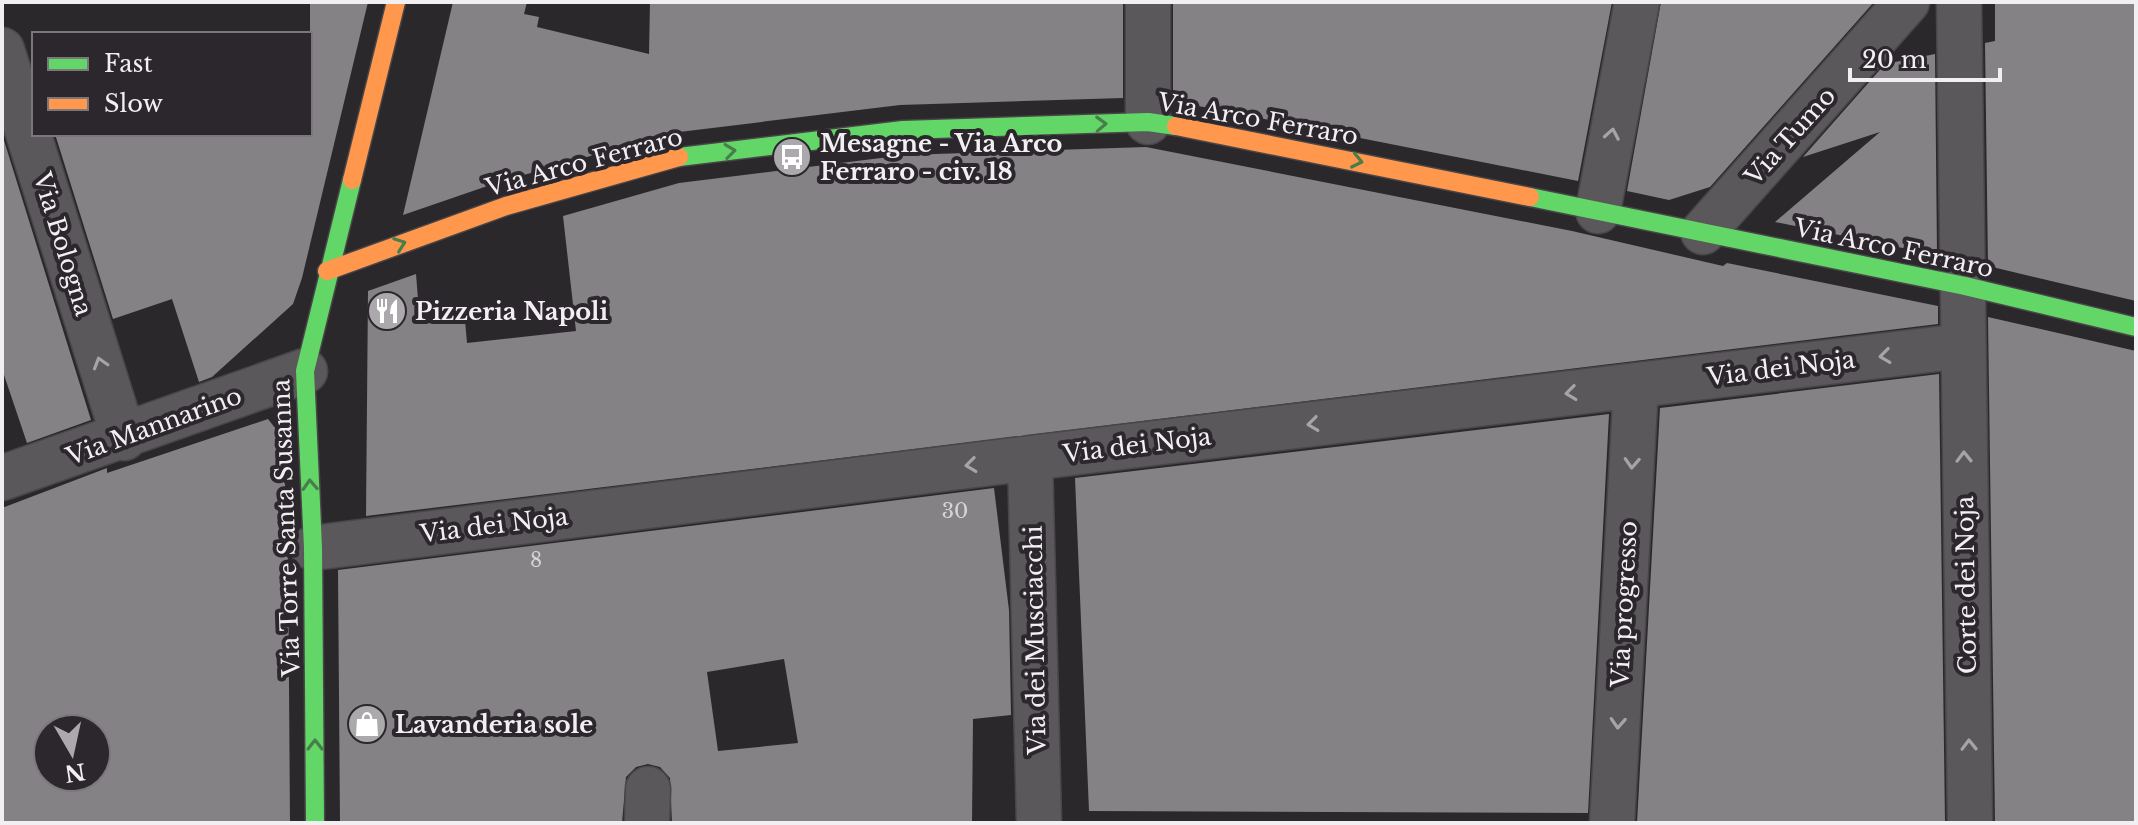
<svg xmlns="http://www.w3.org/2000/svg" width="2138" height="825" viewBox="0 0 2138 825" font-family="'Libre Baskerville',serif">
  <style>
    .building { fill: #848285; fill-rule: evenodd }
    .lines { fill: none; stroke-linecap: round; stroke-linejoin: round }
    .street-casing { stroke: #484649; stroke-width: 47 }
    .fast-casing { stroke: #484649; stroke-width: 21 }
    .slow-casing { stroke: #484649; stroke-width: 21 }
    .street { stroke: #5a585a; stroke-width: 44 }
    .fast { stroke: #63d668; stroke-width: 18 }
    .slow { stroke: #ff974d; stroke-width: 18 }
    .oneway { stroke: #487e4a }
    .oneway2 { stroke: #a6a4a6 }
    .labels { text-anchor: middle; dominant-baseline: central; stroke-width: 8; stroke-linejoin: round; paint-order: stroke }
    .number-label { font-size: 20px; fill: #d6d4d8 }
    .street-label { font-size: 24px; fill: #f2eff3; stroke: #2c272d }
    .poi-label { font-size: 24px; font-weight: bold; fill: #f2eff3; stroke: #2c272d; text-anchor: start }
  </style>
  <rect width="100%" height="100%" fill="#2b282c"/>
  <path class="building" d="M310,2H368L302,278L293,304L212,377L199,382L172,299L113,319L55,134H310Z
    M453,2H527L524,14L539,17L537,27L649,54L650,2H1123V98L900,105L671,133L499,182L403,215Z
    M1173,2H1612L1578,181L1173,101Z
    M1661,2H1874L1710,187L1669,200L1627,191Z
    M1995,2H2136V301L1988,266L1985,43L1995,41Z
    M1935,54L1937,255L1775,222L1880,132L1803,157L1885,64Z
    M2,134L91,420L27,443L2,369Z
    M1146,147L1572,231L1723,266L1727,263L1938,306V324L366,516L368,291L416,274L420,324L465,320L467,343L576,331L563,216L679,183L905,155Z
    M1988,317L2136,351V823H1995Z
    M1939,374L1945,822L1637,823L1660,408Z
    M1609,414L1588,813L1089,811L1075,478Z
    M268,419L283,438L288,549L290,823H2V508L107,468V473ZM48,729H96V777H48Z
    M994,488L1009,610L1011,715L973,719L972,823H672L670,778L660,767L648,764L636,767L626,777L622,823H340L338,570ZM784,659L798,743L718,751L707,672Z"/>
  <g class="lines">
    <defs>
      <path id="street" d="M1959,2L1970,823
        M2,50L124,438
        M1148,122V2
        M1598,211L1637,2
        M1703,232L1907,2
        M1030,458L1039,823
        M2,478L305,371
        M313,548L1030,458L1962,346
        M647,823L648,789
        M1612,823L1636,385"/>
      <path id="fast" d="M679,157L903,130L1148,122L1176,126
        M1530,197L1965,286L2136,327
        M315,823L313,548L305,371L352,180"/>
      <path id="slow" d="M1176,126L1530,197
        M352,180L396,2
        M327,271L506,206L679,157"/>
    </defs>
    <use href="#street" class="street-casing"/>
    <use href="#fast" class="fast-casing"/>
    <use href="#slow" class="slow-casing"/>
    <use href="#street" class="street"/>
    <use href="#fast" class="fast"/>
    <use href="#slow" class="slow"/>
  </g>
  <defs><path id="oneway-chevron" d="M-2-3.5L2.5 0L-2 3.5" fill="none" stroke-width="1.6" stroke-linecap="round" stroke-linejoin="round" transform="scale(2)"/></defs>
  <g class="oneway">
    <use href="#oneway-chevron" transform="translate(1101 124) rotate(-2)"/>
    <use href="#oneway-chevron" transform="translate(730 151) rotate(-7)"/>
    <use href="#oneway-chevron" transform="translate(1357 161) rotate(12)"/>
    <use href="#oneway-chevron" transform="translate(400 244) rotate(-20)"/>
    <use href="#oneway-chevron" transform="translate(310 485) rotate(-93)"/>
    <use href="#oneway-chevron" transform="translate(315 745) rotate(-90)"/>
  </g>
  <g class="oneway2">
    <use href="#oneway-chevron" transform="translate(1612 134) rotate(-80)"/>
    <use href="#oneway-chevron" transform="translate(1885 356) rotate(173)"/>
    <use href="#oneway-chevron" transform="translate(100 363) rotate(-107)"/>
    <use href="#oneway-chevron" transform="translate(1571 393) rotate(173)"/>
    <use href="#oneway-chevron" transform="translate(1313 424) rotate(173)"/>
    <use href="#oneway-chevron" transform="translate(1964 457) rotate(-91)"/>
    <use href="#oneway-chevron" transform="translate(1632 463) rotate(93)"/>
    <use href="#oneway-chevron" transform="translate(971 465) rotate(173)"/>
    <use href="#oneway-chevron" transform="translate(1618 723) rotate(93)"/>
    <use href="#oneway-chevron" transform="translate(1969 745) rotate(-91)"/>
  </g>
  <defs>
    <symbol id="bus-disc" viewBox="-11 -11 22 22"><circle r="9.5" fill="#aca9ad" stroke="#2c272d"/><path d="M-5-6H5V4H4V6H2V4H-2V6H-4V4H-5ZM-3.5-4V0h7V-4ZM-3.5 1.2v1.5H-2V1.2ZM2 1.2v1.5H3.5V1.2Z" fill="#fff"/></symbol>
    <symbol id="restaurant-disc" viewBox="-11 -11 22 22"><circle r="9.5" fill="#aca9ad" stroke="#2c272d"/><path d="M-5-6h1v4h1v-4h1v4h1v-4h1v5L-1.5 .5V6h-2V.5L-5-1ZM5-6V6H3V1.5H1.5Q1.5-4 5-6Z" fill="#fff"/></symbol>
    <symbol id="shop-disc" viewBox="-11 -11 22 22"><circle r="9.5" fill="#aca9ad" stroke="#2c272d"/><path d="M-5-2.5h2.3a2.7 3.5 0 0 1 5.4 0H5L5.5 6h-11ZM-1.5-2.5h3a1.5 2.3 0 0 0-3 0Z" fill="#fff"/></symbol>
  </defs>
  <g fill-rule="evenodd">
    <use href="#bus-disc" x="770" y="135" width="44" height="44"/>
    <use href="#restaurant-disc" x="365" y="289" width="44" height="44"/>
    <use href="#shop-disc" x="345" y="702" width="44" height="44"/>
  </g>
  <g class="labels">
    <g class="number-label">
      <text x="955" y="511">30</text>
      <text x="536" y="560">8</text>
    </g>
    <g class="street-label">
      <text transform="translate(1258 119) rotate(10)">Via Arco Ferraro</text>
      <text transform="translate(1790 136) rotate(-48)">Via Tumo</text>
      <text transform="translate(584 162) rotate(-15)">Via Arco Ferraro</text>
      <text transform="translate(63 244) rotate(73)">Via Bologna</text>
      <text transform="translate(1894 248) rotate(12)">Via Arco Ferraro</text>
      <text transform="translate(1781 368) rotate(-7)">Via dei Noja</text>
      <text transform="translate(154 426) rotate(-20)">Via Mannarino</text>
      <text transform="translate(1137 445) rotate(-7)">Via dei Noja</text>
      <text transform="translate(494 525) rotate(-7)">Via dei Noja</text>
      <text transform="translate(286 528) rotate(-92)">Via Torre Santa Susanna</text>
      <text transform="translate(1966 585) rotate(-91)">Corte dei Noja</text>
      <text transform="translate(1624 604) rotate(-87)">Via progresso</text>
      <text transform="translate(1035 640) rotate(-91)">Via dei Musciacchi</text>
    </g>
    <g class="poi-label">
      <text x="820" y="143">Mesagne - Via Arco<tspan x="820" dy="28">Ferraro - civ. 18</tspan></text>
      <text x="415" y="311">Pizzeria Napoli</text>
      <text x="395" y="724">Lavanderia sole</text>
    </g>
  </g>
  <rect width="2138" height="825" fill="none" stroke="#f2eff3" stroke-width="8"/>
  <rect x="32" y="32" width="280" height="104" fill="#2c272d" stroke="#7b777c" stroke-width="2"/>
  <rect x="48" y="58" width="40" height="12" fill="#63d668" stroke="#7b777c" stroke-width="2"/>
  <text x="104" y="72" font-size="24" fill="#f2eff3">Fast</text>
  <rect x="48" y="98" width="40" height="12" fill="#ff974d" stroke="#7b777c" stroke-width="2"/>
  <text x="104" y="112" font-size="24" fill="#f2eff3">Slow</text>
  <g transform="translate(72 753) rotate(171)"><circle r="38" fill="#2c272d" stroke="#7b777c" stroke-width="2"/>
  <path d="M0-6L14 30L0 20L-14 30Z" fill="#aca9ad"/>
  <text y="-12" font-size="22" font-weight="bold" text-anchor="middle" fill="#f2eff3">N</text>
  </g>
  <path d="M1850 68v12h150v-12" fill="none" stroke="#f2eff3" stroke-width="4"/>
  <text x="1862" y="68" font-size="24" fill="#f2eff3" stroke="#2c272d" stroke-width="6" paint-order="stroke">20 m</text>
</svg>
